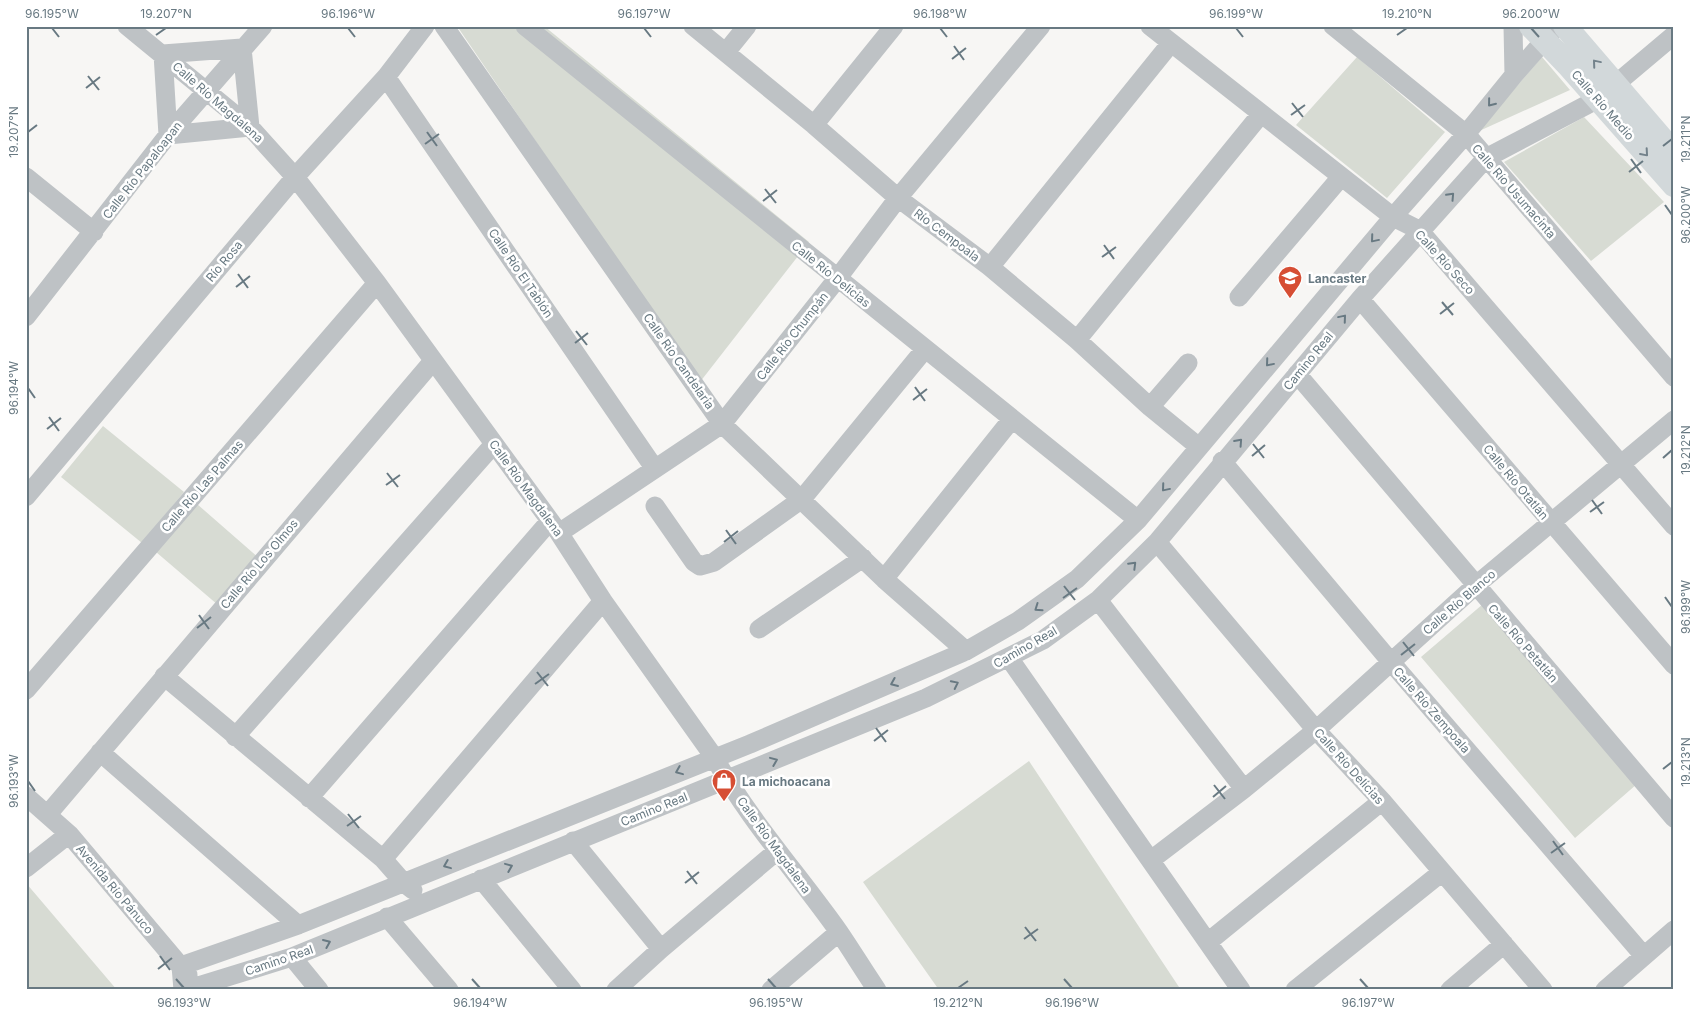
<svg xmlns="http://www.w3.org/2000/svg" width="1700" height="1016" viewBox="0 0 1700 1016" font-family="Inter,sans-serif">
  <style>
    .green { fill: #d7dbd3 }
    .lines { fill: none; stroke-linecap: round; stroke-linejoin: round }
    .minor { stroke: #bec2c5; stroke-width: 19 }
    .major { stroke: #d2d8da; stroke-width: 24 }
    .oneway { stroke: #73828b }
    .oneway2 { stroke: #687982 }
    .ticks { fill: none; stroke: #687982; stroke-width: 2 }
    .labels { text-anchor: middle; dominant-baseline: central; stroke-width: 5; stroke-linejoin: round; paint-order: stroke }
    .street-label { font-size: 12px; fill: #687982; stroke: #fff }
    .poi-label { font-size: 12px; font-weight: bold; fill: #687982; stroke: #fff; text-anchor: start }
    .neatline { fill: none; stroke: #687982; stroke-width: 2 }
    .ticks-label { font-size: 12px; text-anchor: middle; fill: #687982 }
  </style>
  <rect width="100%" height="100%" fill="#f7f6f4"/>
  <path class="green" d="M457,26H544L809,242L700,382Z
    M1357,57L1445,132L1387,198L1296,125Z
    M1542,57L1570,90L1477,132Z
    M1584,117L1664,202L1591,261L1504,162Z
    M103,426L184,492L142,543L61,477Z
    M197,504L259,558L218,605L156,552Z
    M1490,598L1645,777L1575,838L1421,657Z
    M1029,761L1181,990H939L863,882Z
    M26,883L117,990H26Z"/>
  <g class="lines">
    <path class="minor" d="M127,26L250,127L295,177L377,283L559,533L603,601L714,757C749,820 798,874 839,932C852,951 864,971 877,990
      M444,26L722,424L884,579L966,651
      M525,26L1138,520
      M693,26L814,125L898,198L990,267L1077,340L1150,407L1199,447
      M1150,26L1393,217L1419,230L1674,526
      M1333,26L1466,134L1674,377
      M1513,26L1514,75
      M242,48L250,127L168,135L163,54Z
      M726,52L747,26
      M386,77L655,469
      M814,125L894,26
      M26,177L94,232
      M990,267L1171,43
      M1239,297L1341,177
      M1360,299L1674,665
      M26,317L168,135L263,26
      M1077,340L1261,114
      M1297,374L1674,818
      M1150,407L1188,363
      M1222,461L1391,662L1644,956
      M26,497L295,177L386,77L425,26
      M655,506L694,562L700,566L714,562L802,499L925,349
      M559,533L722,424L837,279L898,198L1041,26
      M1157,542L1316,730L1382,801L1543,990
      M884,579L1012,419
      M1098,600L1244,789
      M759,629L863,558
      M1009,658L1241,990
      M164,676L383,859L404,883L413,890
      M26,690L377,283
      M235,737L494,444
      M100,752L298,925
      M26,796L69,834L188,975
      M309,798L549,522
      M48,814L433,361
      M573,841L661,949
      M383,859L603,601
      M1151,860L1244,789L1316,730L1475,586L1674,420
      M26,868L69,834
      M481,879L572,990
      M387,917L449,990
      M1208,942L1382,801
      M292,957L319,990
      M183,990L181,966L298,925L750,744L966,651L1018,621L1077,579L1138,520L1393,217L1466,134L1514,75L1557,26
      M192,990L198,986L292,957L926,698L1043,640L1098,600L1157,542L1360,299L1486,158L1598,99L1674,35
      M616,990L661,949L777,851
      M771,990L839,932
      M1295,990L1442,872
      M1450,990L1504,944
      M1605,990L1674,930"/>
    <path class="major" d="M1531,26L1570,67L1674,185
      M1565,26L1674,153"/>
  </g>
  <defs><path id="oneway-chevron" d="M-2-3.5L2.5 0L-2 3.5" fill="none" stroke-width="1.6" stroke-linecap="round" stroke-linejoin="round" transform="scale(1.25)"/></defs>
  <g class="oneway">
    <use href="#oneway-chevron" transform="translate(1596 63) rotate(-130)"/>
    <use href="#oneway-chevron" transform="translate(1645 153) rotate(49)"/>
  </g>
  <g class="oneway2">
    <use href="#oneway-chevron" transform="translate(1491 103) rotate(129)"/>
    <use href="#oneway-chevron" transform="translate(1451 196) rotate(-47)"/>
    <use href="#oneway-chevron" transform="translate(1374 239) rotate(130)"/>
    <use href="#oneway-chevron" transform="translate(1343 318) rotate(-50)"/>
    <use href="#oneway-chevron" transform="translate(1269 363) rotate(130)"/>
    <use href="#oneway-chevron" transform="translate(1239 442) rotate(-48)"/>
    <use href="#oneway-chevron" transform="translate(1165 488) rotate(130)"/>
    <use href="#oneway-chevron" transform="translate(1133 565) rotate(-45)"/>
    <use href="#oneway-chevron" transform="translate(1038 608) rotate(145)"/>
    <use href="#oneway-chevron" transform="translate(894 683) rotate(157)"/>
    <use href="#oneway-chevron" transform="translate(955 684) rotate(-26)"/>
    <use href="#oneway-chevron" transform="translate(774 761) rotate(-22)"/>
    <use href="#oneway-chevron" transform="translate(679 771) rotate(158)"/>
    <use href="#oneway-chevron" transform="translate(447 865) rotate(158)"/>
    <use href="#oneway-chevron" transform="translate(509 867) rotate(-22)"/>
    <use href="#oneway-chevron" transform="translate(327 943) rotate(-23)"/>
  </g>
  <path class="ticks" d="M52,28L59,37M348,28L355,37M644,28L651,37M940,28L947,37M1236,28L1243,37M1531,28L1539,37M156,35L166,28M1397,35L1407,28M954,46L964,60M952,59L966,48M88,76L99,90M86,88L100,77M1292,103L1303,117M1291,115L1305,105M28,132L37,125M427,132L437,146M425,144L439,134M1663,146L1672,139M1631,159L1641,173M1629,172L1643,161M765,189L776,203M763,201L777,190M1665,205L1672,215M1104,245L1114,259M1102,257L1116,247M238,274L248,288M236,287L250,276M1442,302L1453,315M1440,314L1454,303M576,331L587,345M575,343L588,333M915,387L925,401M28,388L35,398M913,400L927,389M49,417L59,431M47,429L61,418M1253,444L1264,458M1252,456L1265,445M1663,458L1672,450M387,473L398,487M386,485L400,475M1592,500L1602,514M1590,512L1604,502M726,530L736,544M724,542L738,531M1064,586L1075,600M1665,597L1672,607M1063,598L1077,588M199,615L209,629M197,628L211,617M1403,642L1414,656M1401,655L1415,644M537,672L548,686M535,684L549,674M876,728L886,742M874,741L888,730M1663,769L1672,762M28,781L35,791M1214,785L1225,799M1213,797L1226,786M348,814L359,828M347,826L361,816M1553,841L1563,855M1551,853L1565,843M687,871L697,884M685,883L699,872M1025,927L1036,941M1024,939L1038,929M160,956L170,970M158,969L172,958M176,979L184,988M472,979L480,988M768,979L776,988M1064,979L1072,988M1360,979L1368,988M958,988L968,981"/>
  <defs>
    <symbol id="school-pin" viewBox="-11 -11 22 30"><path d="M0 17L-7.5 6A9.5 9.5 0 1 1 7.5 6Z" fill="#d64e34" stroke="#fff"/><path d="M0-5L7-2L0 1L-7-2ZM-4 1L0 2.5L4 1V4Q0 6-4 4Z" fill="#fff"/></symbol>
    <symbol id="shop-pin" viewBox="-11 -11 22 30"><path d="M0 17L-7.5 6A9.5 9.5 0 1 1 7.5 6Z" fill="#d64e34" stroke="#fff"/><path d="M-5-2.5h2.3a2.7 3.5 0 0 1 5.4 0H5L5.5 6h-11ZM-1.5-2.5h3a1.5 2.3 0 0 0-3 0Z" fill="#fff"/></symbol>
  </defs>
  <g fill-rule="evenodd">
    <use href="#school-pin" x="1276" y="264" width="28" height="38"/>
    <use href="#shop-pin" x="710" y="767" width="28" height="38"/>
  </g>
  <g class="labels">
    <g class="street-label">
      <text transform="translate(218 102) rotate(41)">Calle Río Magdalena</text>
      <text transform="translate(1603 105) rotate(49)">Calle Río Medio</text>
      <text transform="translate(142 170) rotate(-52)">Calle Río Papaloapan</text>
      <text transform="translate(1514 191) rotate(49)">Calle Río Usumacinta</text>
      <text transform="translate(947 235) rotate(37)">Río Cempoala</text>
      <text transform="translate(224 261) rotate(-50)">Río Rosa</text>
      <text transform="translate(1445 262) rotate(48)">Calle Río Seco</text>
      <text transform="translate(521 273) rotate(56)">Calle Río El Tablón</text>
      <text transform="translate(831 274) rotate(39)">Calle Río Delicias</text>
      <text transform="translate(792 336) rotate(-52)">Calle Río Chumpán</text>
      <text transform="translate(679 361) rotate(55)">Calle Río Candelaria</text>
      <text transform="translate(1308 361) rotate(-51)">Camino Real</text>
      <text transform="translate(1516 482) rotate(50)">Calle Río Otatlán</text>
      <text transform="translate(202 486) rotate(-49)">Calle Río Las Palmas</text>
      <text transform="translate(526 488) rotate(54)">Calle Río Magdalena</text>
      <text transform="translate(259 564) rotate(-50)">Calle Río Los Olmos</text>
      <text transform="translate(1459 602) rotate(-41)">Calle Río Blanco</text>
      <text transform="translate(1523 643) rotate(49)">Calle Río Petatlán</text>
      <text transform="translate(1025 647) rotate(-30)">Camino Real</text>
      <text transform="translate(1432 710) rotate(49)">Calle Río Zempoala</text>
      <text transform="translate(1349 766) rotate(48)">Calle Río Delicias</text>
      <text transform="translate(654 809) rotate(-22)">Camino Real</text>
      <text transform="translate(774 845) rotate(54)">Calle Río Magdalena</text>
      <text transform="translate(115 889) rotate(50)">Avenida Río Pánuco</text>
      <text transform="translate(279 960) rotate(-19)">Camino Real</text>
    </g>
    <g class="poi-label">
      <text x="1308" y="278">Lancaster</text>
      <text x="742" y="781">La michoacana</text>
    </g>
  </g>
  <rect width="1700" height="1016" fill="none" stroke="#ffffff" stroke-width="55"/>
  <rect x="28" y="28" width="1644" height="960" class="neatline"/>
  <g class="ticks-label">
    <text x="52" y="18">96.195°W</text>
    <text x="166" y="18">19.207°N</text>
    <text x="348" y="18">96.196°W</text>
    <text x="644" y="18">96.197°W</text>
    <text x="940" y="18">96.198°W</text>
    <text x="1236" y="18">96.199°W</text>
    <text x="1407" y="18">19.210°N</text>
    <text x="1531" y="18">96.200°W</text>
    <text transform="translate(14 132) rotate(-90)" y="4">19.207°N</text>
    <text transform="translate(1686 139) rotate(-90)" y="4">19.211°N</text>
    <text transform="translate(1686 215) rotate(-90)" y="4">96.200°W</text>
    <text transform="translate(14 388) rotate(-90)" y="4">96.194°W</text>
    <text transform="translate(1686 450) rotate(-90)" y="4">19.212°N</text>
    <text transform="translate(1686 607) rotate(-90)" y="4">96.199°W</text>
    <text transform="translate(1686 762) rotate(-90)" y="4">19.213°N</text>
    <text transform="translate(14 781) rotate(-90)" y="4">96.193°W</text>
    <text x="184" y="1007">96.193°W</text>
    <text x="480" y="1007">96.194°W</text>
    <text x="776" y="1007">96.195°W</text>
    <text x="958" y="1007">19.212°N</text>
    <text x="1072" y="1007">96.196°W</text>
    <text x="1368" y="1007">96.197°W</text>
  </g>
</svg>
